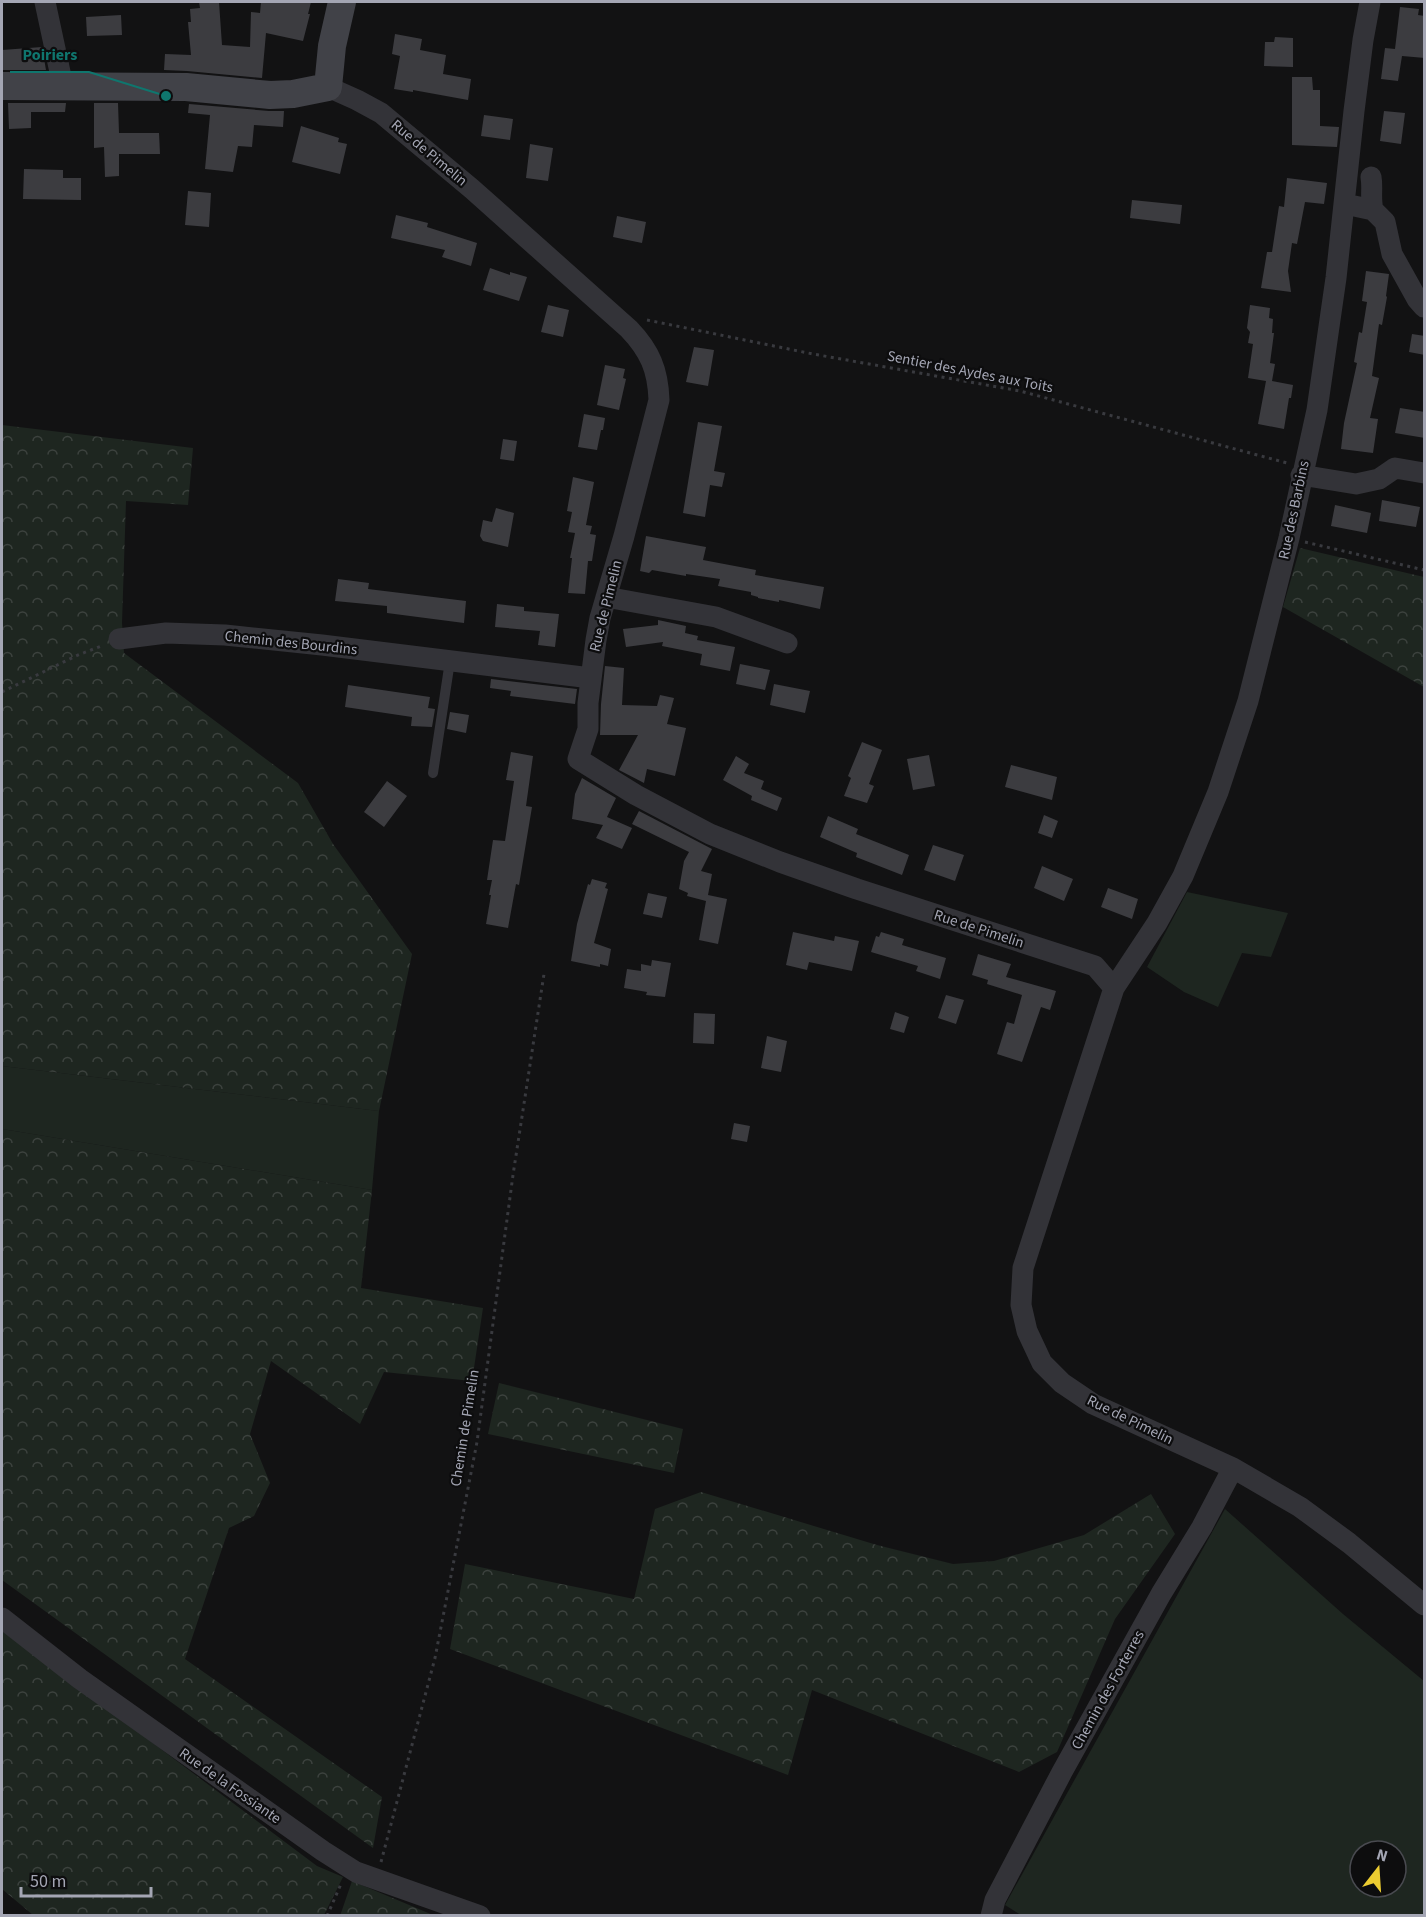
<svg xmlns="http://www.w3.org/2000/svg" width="1426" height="1917" viewBox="0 0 1426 1917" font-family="'Source Sans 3',sans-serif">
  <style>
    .green { fill: #1e2620; fill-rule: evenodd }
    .forest { fill: url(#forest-crowns) }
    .building { fill: #3c3c40 }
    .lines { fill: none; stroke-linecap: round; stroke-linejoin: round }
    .path { stroke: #393a3f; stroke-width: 3; stroke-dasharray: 3 4.5; stroke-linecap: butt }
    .lane { stroke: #333338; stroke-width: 10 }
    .street { stroke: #333338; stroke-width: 21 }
    .secondary { stroke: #414248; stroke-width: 28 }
    .labels { text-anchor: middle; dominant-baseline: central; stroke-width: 4.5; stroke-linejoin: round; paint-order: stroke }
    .street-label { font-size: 15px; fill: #a4a6b4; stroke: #0d0d0e }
    .leader { fill: none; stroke: #0f766e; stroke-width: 2 }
    .callout-dot { fill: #0f766e; stroke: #0d0d0e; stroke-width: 2 }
    .callout-label { font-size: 16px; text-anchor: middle; font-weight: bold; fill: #0f766e; stroke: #0d0d0e; stroke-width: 4.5; stroke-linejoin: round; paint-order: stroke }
  </style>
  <defs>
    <pattern id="forest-crowns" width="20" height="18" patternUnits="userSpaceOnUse" patternTransform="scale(1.5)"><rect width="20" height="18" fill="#1e2620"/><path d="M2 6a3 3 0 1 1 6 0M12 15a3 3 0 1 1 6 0" fill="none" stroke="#3c423e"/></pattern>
  </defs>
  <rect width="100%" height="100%" fill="#121213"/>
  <path class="green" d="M1187,892L1288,913L1271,957L1242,953L1218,1007L1184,992L1147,967Z
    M2,1066L379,1111L372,1190L2,1129Z
    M1225,1509L1343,1614L1424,1681V1915H1021L1005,1905ZM1360,1851H1396V1887H1360Z"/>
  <path class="forest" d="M2,425L193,448L188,505L126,501L122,623L124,653L298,783L333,844L412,954L379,1111L2,1066Z
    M1300,548L1424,577V687L1283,607Z
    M2,1129L372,1190L361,1288L483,1308L472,1381L384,1372L360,1424L271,1361L250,1434L270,1483L254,1516L229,1528L185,1659L382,1797L373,1848L2,1580Z
    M499,1383L683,1429L674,1473L488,1434Z
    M701,1492L877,1545L953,1564L994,1561L1084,1535L1151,1494L1175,1534L1115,1619L1057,1752L1019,1772L812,1690L788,1775L450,1649L465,1564L634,1599L655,1509Z
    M2,1630L317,1866L343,1877L324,1915H33L2,1889Z
    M352,1881L433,1915L340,1916Z"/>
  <path class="building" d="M199,2H219L222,45L250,47L251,12L260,13L261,2H311L308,14H310L303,41L266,33L262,78L187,71L164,70L165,54L191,55L188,22H191L190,9L200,8Z
    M1400,7L1419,9L1418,15L1425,16V58L1402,56L1398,81L1381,79L1385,48L1395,49Z
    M121,15L122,35L87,36L86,17Z
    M395,34L422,39L420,50L446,55L443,74L471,79L468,100L413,90V92L394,89L400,56L392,54Z
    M1275,37L1293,38V67L1264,66L1265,42H1274Z
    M42,47L46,70H2V50Z
    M1292,77H1312L1313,90H1320V126L1339,127L1337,147L1292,145Z
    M8,103H66L65,112H31V128L9,129Z
    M94,103H118L119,133H159L160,154H119V176L105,177L104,147L94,148Z
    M189,104L269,111H284L283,127L254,125L252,147L238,146L233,172L205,169L210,115L188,113Z
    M1384,111L1405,113L1401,144L1380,141Z
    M484,115L513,119L510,140L481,136Z
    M301,126L339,138L338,142L347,144L340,174L292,162Z
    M530,144L553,148L548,181L526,178Z
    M24,169L63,170V178H81V200L23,199Z
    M1287,178L1327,183L1324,204L1305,202L1297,244L1292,243L1288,271L1291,292L1261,288L1267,252H1272L1279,206L1284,207Z
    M188,191L211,193L209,227L185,225Z
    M1132,200L1182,205L1180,224L1130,218Z
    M396,215L428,223L427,227L477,243L471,266L442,257L445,250L391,238Z
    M617,216L646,222L642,243L613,237Z
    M490,268L510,275V272L527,277L519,301L483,290Z
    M1366,271L1389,274L1386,296L1387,297L1382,325L1379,324L1372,376L1379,378L1370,418L1378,419L1373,453L1341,449L1344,423L1357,363L1354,362L1359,332L1362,333L1367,302L1362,301Z
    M548,305L569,310L563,337L541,332Z
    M1250,305L1270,308L1269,318L1273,319L1272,333H1274L1270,363L1275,364L1272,381L1293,385L1291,398H1289L1284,429L1258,424L1266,381L1248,378L1253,344L1248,343L1250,332L1247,328Z
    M1412,334L1425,336V355L1409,352Z
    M694,347L714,350L708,386L686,382Z
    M605,365L625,369L623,378L626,379L619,410L597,405Z
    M1400,408L1425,412V438L1395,433Z
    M584,414L605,418L603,430H601L597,450L578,447Z
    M698,422L722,426L714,471L725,473L722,487L710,485L705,517L683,513Z
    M503,439L517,441L514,461L500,459Z
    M573,477L594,482L586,525L592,526L590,534L596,535L592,561H588L585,594L568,593L572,558H570L575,533L568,532L572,512L567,511Z
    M1382,500L1420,507L1416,527L1379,521Z
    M1335,505L1371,513L1367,533L1331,526Z
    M496,508L514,513L508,547L483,541L480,536L483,520L492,522Z
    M646,536L706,547L703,560L756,570L755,575L824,587L820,609L779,600V602L758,598V597L751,595V592L718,586L720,579L686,574V576L652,570L649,573L640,571Z
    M338,579L369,583L368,589L466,601L464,623L387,613V606L335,601Z
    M497,604L524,607V611L559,614L555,647L538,645L540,631L495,627Z
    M658,620L686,626L685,633L698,636L697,640L735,647L730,671L700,665L702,654L662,646L663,642L626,647L623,629L658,625Z
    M740,664L770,670L765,690L736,684Z
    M605,666L624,668L622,705L657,706L660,695L674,698L667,724L686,728L675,776L647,769L644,783L619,770L638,735H600L601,704Z
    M491,679L577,689L575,704L510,696L511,691L490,688Z
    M774,684L810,691L805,713L770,705Z
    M348,685L430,697L428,708L435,709L432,727L411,726L412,717L345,707Z
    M450,712L469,715L466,733L447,729Z
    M862,742L882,750L869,784L874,786L867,803L844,796L851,778L848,776Z
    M511,752L533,756L526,806L532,807L519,885L516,884L508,928L486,924L491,895H489L492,880H487L493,840L505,841L514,781L506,780Z
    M929,755L935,786L913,790L907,759Z
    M736,756L749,764L744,773L764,781L761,789L782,798L777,811L751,800L752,796L723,780Z
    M1011,765L1057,777L1052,800L1005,787Z
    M582,778L616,798L607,817L632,828L622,849L596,838L603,825L572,819L575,794Z
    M387,781L407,796L384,827L364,812Z
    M639,811L712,849L701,871L712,874L708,895L727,899L718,944L699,940L706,901L687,896L688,893L679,889L684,861L689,852L632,824Z
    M1044,815L1058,821L1052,838L1038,833Z
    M828,816L858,829L856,834L909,855L902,875L856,857L857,853L820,837Z
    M933,845L964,855L955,881L924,870Z
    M1042,866L1073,879L1064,901L1034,888Z
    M592,879L607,883L605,888L608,889L594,943L611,949L608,966L600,964V967L571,961L577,924L588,884L590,885Z
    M1108,888L1138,899L1132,919L1101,907Z
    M648,893L667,897L662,918L643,914Z
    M793,932L834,941L835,936L859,941L852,971L809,962L807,970L786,965Z
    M881,932L904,939L902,945L946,958L940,979L916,971L918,966L871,952L876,936L879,937Z
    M978,954L1011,964L1006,977L1056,991L1050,1010L1041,1007L1022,1062L997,1054L1007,1022L1014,1024L1022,995L987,984L988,980L972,975Z
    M652,960L671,963L665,997L646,995L647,992L624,988L627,969L641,971V964L651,966Z
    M946,995L964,1000L956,1024L938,1018Z
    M895,1012L909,1017L904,1033L890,1029Z
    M694,1013L715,1014L714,1044L693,1043Z
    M767,1036L787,1041L781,1072L761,1068Z
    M734,1123L750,1126L747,1142L731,1139Z"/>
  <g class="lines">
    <path class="path" d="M647,320L813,354L1020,391L1287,463
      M1305,542L1424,570
      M2,692L78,655L104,645
      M381,1862L435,1658L477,1442L513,1175L544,974
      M327,1916L341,1884"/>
    <path class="lane" d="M433,773L450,661"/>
    <path class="street" d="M45,2L63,86
      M328,87L357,100L381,113L472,189L629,329C650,351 658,370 659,400L624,536L600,618L596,640L588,703V729L578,759L636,795L710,834L780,862L857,889L1095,966L1114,988L1023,1268L1021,1305L1027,1331L1042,1363L1062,1383L1093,1404L1233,1468L1300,1507L1349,1543L1424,1605
      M1371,177C1373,188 1370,198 1373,210
      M1345,204L1373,210L1385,222L1392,254L1417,299L1424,307
      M1301,475L1356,484L1379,479L1395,468L1424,473
      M606,597L716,617L787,643
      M119,639L166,633L225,635L322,645L591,678
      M1114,988L1157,923L1183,876L1218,792L1248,701L1289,538L1317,410L1336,278L1354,111L1363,40L1370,2
      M2,1618L80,1679L323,1851L356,1872L480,1916
      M991,1916L995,1900L1062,1772L1161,1594L1202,1527L1233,1468"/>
    <path class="secondary" d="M2,86L186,87L270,95L293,94L328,87L332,46L342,2"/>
  </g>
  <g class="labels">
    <g class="street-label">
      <text transform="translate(429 153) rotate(40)">Rue de Pimelin</text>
      <text transform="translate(970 372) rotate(11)">Sentier des Aydes aux Toits</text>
      <text transform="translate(1294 510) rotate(-78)">Rue des Barbins</text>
      <text transform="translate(606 606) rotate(-76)">Rue de Pimelin</text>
      <text transform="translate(291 643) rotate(6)">Chemin des Bourdins</text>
      <text transform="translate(979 929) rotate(18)">Rue de Pimelin</text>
      <text transform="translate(1130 1420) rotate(26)">Rue de Pimelin</text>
      <text transform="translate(465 1428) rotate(-81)">Chemin de Pimelin</text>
      <text transform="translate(1108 1690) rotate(-61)">Chemin des Forterres</text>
      <text transform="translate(230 1786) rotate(35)">Rue de la Fossiante</text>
    </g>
  </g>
  <path class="leader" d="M166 96L89 72H10"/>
  <circle class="callout-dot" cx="166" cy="96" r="6"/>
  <g class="callout-label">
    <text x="50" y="60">Poiriers</text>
  </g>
  <rect width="1426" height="1917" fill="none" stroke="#a4a6b4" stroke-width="6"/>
  <g transform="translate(1378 1869) rotate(17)"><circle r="28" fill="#0d0d0e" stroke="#494a50" stroke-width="1.5"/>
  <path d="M0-4.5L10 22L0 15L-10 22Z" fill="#eccc31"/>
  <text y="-9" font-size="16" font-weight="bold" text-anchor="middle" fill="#a4a6b4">N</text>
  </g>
  <path d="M21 1887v9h130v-9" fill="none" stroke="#a4a6b4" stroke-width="3"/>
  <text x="30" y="1887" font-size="18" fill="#a4a6b4" stroke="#0d0d0e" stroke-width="4.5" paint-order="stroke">50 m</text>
</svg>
